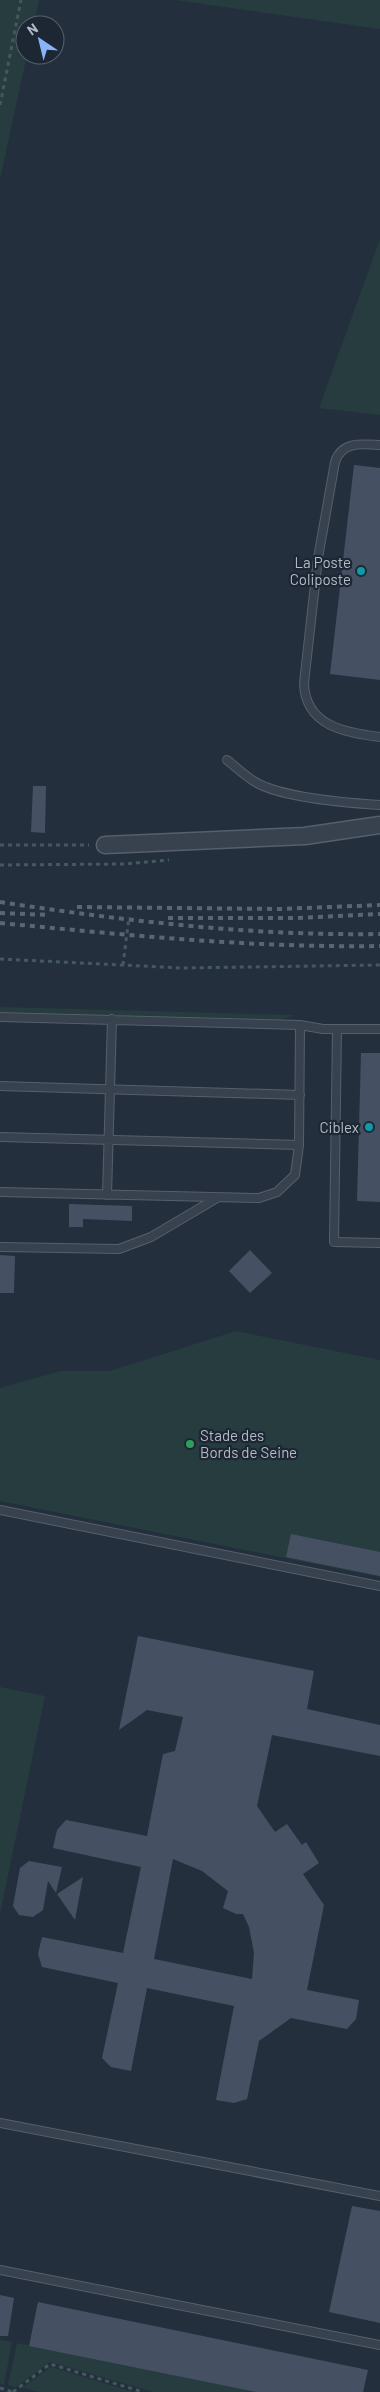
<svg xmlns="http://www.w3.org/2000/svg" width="380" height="2392" viewBox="0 0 380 2392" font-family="Barlow,sans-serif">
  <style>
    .green { fill: #263c3f }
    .building { fill: #455162; fill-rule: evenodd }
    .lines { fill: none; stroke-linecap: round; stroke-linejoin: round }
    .service-casing { stroke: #565f6c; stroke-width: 10 }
    .minor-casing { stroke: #565f6c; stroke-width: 19 }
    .path { stroke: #44595c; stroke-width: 3; stroke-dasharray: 4 4; stroke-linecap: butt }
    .service { stroke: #38414e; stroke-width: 8 }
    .minor { stroke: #38414e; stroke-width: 16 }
    .rail { stroke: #5a6575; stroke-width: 4; stroke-dasharray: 5 5; stroke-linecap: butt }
    .culture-dot { fill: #0f9aa8; stroke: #1d2633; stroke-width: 2 }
    .leisure-dot { fill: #2e9e5b; stroke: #1d2633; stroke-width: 2 }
    .labels { text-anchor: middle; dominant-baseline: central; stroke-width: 4.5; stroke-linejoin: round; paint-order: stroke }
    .poi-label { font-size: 15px; fill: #b4bcc9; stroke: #1d2633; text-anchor: end }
  </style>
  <rect width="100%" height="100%" fill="#242f3e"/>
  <path class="green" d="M0,0H39L34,25H25V55H27L0,179Z
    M175,0H380V29Z
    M380,239V415L319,408Z
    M0,1007L295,1015L283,1019H272L0,1012Z
    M236,1331L380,1360V1577L0,1501V1388L61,1371H110Z
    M0,1687L45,1696L0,1914Z
    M0,2340L12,2342L4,2385L0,2383Z
    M17,2343L256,2392H153L50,2362L16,2387L8,2385Z
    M51,2367L134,2392H40L22,2388Z"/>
  <path class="building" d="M354,465L380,468V680L330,674Z
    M33,786H46L45,833L31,832Z
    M361,1053H380V1202L357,1201Z
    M69,1204L132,1206V1221L83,1219V1227H69Z
    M250,1250L272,1273L250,1293L229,1271Z
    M0,1255L15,1256L14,1293H0Z
    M291,1534L380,1552V1576L286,1557Z
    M138,1636L314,1671L307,1709L380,1725V1756L272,1735L257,1806L275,1832L287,1824L302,1845L306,1842L319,1863L303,1874L324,1905L307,1990L359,2000L356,2019L347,2029L291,2018L259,2041L247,2099L234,2103L216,2100L234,2006L147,1988L131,2071L111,2067L102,2058L118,1983L42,1967L38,1954L42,1937L123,1953L141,1867L53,1848L57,1830L66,1820L147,1836L163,1754L175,1751L183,1717L147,1710L119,1730ZM173,1859L202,1871L228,1891L223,1908L236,1914H243L249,1927L254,1953L252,1979L154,1959Z
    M29,1861L62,1867L56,1893L48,1881L43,1910L33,1917L19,1915L13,1906L20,1868Z
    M83,1877L75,1920L57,1894Z
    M352,2206L380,2211V2323L329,2312Z
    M0,2295L14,2298L8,2336H0Z
    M38,2302L368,2370L363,2392H256L29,2346Z"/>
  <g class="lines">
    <defs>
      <path id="service" d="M380,445C362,444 342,441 335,462L318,558L304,683C305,726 346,733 380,737
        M227,760C236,767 247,778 257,783C285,798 348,803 380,805
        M0,1017L300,1025L299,1145L295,1175L277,1192L259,1198L0,1192
        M300,1025L323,1029H380
        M337,1029L334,1242L380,1243
        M0,1086L300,1095
        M0,1137L299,1145
        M107,1195L112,1019
        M0,1247L119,1249L151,1237L217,1198
        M0,1510L380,1586
        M0,2123L380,2196
        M0,2270L380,2345"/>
      <path id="minor" d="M105,845L305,836L380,825"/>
    </defs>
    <use href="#service" class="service-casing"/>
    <use href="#minor" class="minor-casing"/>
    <path class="path" d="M0,105L21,0
      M0,845H89
      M0,865L124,864L169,860
      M0,959L182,968L380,965
      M123,965L129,917
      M0,2388L12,2392
      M13,2392L50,2364L143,2392"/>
    <use href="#service" class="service"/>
    <use href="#minor" class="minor"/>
    <path class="rail" d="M0,902C126,921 252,936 380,934
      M77,907L280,909L380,905
      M0,913L50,915
      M168,918H296L380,914
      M0,923C127,935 253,948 380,946"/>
  </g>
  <g class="culture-dot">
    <circle cx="361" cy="571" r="5"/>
    <circle cx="369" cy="1127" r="5"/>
  </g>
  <circle class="leisure-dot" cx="190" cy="1444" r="5"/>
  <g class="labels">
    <g class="poi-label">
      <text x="351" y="562">La Poste<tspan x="351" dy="17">Coliposte</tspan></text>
      <text x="359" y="1127">Ciblex</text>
      <text x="200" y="1435" text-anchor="start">Stade des<tspan x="200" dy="17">Bords de Seine</tspan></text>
    </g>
  </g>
  <g transform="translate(40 40) rotate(325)"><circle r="24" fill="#1d2633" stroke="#59626f"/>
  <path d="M0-4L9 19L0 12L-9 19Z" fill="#8ab4f8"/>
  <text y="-8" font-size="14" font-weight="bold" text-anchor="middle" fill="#b4bcc9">N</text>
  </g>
</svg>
